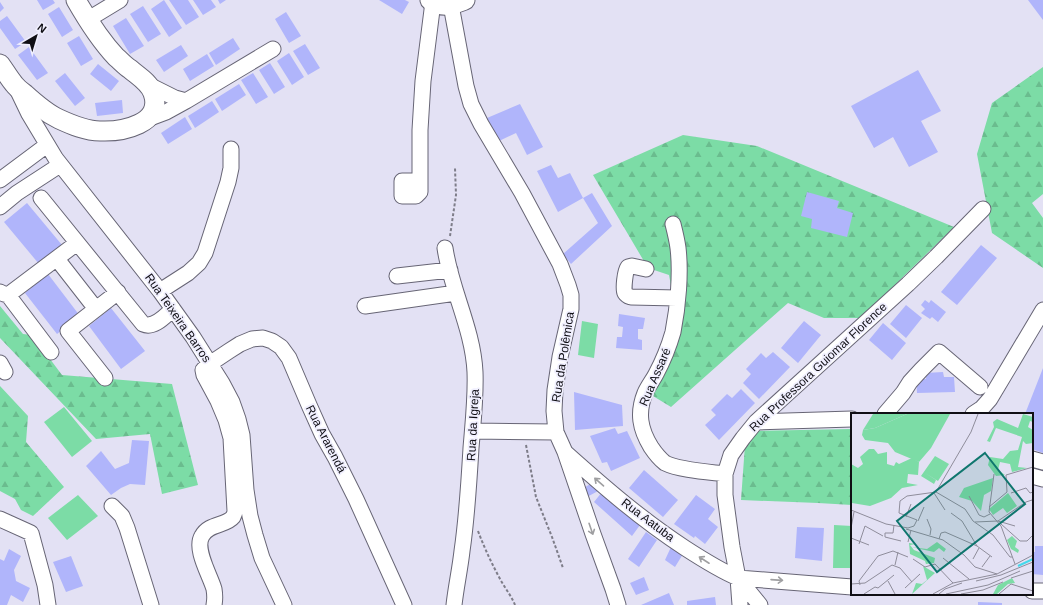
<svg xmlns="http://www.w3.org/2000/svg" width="1043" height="605" viewBox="0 0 1043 605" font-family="Arial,sans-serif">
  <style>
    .forest { fill: url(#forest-firs) }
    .pitch { fill: #7cdca6 }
    .building { fill: #b0b5fb }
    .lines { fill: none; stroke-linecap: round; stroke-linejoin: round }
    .minor-casing { stroke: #676575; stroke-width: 17 }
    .major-casing { stroke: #676575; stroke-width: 21 }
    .path { stroke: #7e7d89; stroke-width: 2; stroke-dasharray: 3 2; stroke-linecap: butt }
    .minor { stroke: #fff; stroke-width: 15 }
    .major { stroke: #fff; stroke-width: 19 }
    .oneway { stroke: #9f9fa1 }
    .labels { text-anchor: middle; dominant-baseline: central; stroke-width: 3.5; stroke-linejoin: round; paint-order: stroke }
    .street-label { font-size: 12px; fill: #100f15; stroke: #f0effe }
    .inset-river { fill: none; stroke: #44d9ec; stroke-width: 2 }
    .inset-road { fill: none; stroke: #8f8d9b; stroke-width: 1 }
    .view { fill: #0f766e; fill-opacity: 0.15; stroke: #0f766e; stroke-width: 2 }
    .inset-edge { fill: none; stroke: #100f15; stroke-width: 2 }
  </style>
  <defs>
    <pattern id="forest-firs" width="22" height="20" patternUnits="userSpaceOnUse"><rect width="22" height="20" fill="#7cdca6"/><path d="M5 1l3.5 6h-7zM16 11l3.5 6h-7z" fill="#6abc8e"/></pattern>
  </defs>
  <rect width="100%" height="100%" fill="#e3e1f4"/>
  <path class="forest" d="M1043,67V194L1032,203L1043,218V268L992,233L977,154L992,103Z
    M683,135L757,146L954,227L861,318H824L788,303L671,407L653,396L680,335L669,275L648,268L593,175Z
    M0,306L23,334L32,335L62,375L172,384L198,485L162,494L150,434L96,439L0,338Z
    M0,386L28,416L26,442L64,487L33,516L21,510L15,499L0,491Z
    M852,429V505L818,503L741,500L746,431Z"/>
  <path class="pitch" d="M582,321L598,324L594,358L578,355Z
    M64,407L92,441L72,457L44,422Z
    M78,495L98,516L67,540L48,518Z
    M834,525L852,526V568H833Z"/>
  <path class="building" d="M37,0H53L55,3L43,10Z
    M164,0L182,28L169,37L151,9Z
    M169,0H188L199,17L186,25Z
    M193,0H211L216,7L203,15Z
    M218,0H226L220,4Z
    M379,0H405L409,2L402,14Z
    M1028,0H1043V20Z
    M0,2L4,8L0,12Z
    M143,6L161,34L148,42L130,14Z
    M59,7L73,30L62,37L48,14Z
    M286,12L301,36L289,43L275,19Z
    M7,16L26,42L15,49L0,28V21Z
    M126,18L144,46L130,54L113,26Z
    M79,36L93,59L81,66L67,43Z
    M233,38L240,49L216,65L209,53Z
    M305,44L320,68L308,75L293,51Z
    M181,45L188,56L164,72L156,60Z
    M29,47L48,73L37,80L18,55Z
    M289,53L304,77L292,85L277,61Z
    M207,54L214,66L190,81L183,69Z
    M270,63L285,87L274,94L259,70Z
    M98,64L119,81L111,91L90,74Z
    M918,70L941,111L921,121L938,152L909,167L893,137L874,148L851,106Z
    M65,73L85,98L75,106L55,81Z
    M253,73L268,97L256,104L241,80Z
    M239,84L246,95L222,111L215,99Z
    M122,100L123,113L97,116L95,103Z
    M212,101L219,112L195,128L188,116Z
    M520,104L543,147L527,155L516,133L499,141L487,118Z
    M185,117L192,129L168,144L161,133Z
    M551,165L558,178L570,173L583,198L558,212L537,171Z
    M807,192L839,201L837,208L853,213L847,237L811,228L812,219L801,216Z
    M592,193L612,226L571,264L563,254L598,223L583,198Z
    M27,203L62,245L39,264L4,222Z
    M981,245L997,258L957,305L941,292Z
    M48,274L80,316L57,334L25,293Z
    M925,300L929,303L931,300L946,312L938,322L932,317L930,319L921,313L925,309L921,305Z
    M906,305L922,318L906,338L890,324Z
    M111,308L145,351L121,369L89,326Z
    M619,314L645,318L643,329H638V339L642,340V350L616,348L617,337H622L623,327L618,326Z
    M804,321L821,335L798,363L781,348Z
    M883,323L906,343L892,360L869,340Z
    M773,352L790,367L759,399L743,383L751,374L746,369L761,353L766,358Z
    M1043,368V453L1032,449V414H1025Z
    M943,372L944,377H954L955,392L917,393L916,379H926L925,373Z
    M741,389L755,403L719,440L705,425L716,415L711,410L727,394L732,398Z
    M574,392L622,405L623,426L575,430Z
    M615,428L618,434L627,431L640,458L611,471L607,462L602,463L590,436Z
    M132,440L149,441L145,485L130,484L121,488L111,495L86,466L101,451L115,469L129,463Z
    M644,470L678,500L663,517L629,488Z
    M592,483L600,490L585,498L582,489Z
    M602,492L640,525L632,536L594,502Z
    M696,495L715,509L708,519L718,527L705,544L695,536L694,538L674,524Z
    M797,527L824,528L822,561L795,558Z
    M646,532L657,540L639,567L628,559Z
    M1035,546H1043V575L1032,574V552H1035Z
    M671,547L683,554L675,567L665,560Z
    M9,549L21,556L14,570L16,581L30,588L23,602L11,595L7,605H0V559L4,561Z
    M71,556L83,586L66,592L53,562Z
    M644,577L649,590L636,595L630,583Z
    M669,593L674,605H641Z
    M715,597L716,605H687V601Z
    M978,602L1002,603V605H978Z"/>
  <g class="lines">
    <defs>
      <path id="minor" d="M451,5L466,86L471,104L481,124L522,193L560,264L568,285L571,295V309L560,357L555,390L554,411L556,432L565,452L593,534L613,589L618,605
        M87,20L120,0
        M149,85L175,98L186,101
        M17,89L29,114L56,159L160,291L193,337L222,383L232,402L238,419L242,435L246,490L250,516L255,535L262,558L284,605
        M150,118L166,112L186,101L273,49
        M0,180L47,145
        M420,181H402V196H416L420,192V130L423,81L433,2
        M41,198L143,324C154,329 165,316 173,309
        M0,207L17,193L60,165
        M673,224C675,232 677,240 678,248C681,273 678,307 673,332C669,346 663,361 656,374C653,380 648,386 645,393C637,413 640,429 651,447C655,453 660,459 665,463C679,470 709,472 725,474
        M445,248C451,290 473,329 475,372C476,397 473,423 471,448C469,482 467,517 462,551C460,569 456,587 454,605
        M57,259L96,309
        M646,269L632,266L628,267C625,271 623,289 625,293C627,296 628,296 631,297L677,298
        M397,276L450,270
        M160,291L188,273L199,263L205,253L228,182L231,168V149
        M0,292L4,294L8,295L77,243
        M8,295L51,352
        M365,306L456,293
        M0,363L5,372
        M105,378L68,331L118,292
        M885,414L903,393L910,382L921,370L939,352L980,387
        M973,414L982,408L990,399L1043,310
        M756,422L852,419
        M473,431L556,432
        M566,453C604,487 642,520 685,548C702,559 719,570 738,578L852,587
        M1032,459L1043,462
        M1032,476L1043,479
        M112,506L122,516L127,528L151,605
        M0,519L31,533L45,585L48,605
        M738,578L760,605
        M1032,591H1043
        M214,605C215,600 215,595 214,589C210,575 194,549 202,536C209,523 226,526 233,517C234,515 235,513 235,511L231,438L226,420L218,401L204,375L203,370L211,363L229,351L240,344L252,339L263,338L272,341L281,347L289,358L309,405L322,434L335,457L356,499L404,605
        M740,605L738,578L732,547L725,495V474L731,455L743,438L756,422L908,284L936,257L983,209"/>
      <path id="major" d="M430,0C443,9 452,5 465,0
        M0,64C5,71 9,78 14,84C17,88 21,91 25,94C36,104 46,113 59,119C72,125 86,131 100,131C122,132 164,124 153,93C149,82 138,76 130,69C125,66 121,61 116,57C100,40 88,21 76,0"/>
    </defs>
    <use href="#minor" class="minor-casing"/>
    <use href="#major" class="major-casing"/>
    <path class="path" d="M450,236L456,195L455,168
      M526,445L536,497L552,537L563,568
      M478,531C484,547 491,562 499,577C504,587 511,595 515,605"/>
    <use href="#minor" class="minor"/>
    <use href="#major" class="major"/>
  </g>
  <defs><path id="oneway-shaft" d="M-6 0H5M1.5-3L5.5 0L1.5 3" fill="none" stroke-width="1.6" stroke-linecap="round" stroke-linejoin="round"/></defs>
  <g class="oneway">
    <use href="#oneway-shaft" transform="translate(599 482) rotate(-139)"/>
    <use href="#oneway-shaft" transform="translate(591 529) rotate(71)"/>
    <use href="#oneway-shaft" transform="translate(704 560) rotate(-147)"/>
    <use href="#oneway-shaft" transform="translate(777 580) rotate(4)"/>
  </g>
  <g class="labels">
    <g class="street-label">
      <text transform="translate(178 318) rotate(55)">Rua Teixeira Barros</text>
      <text transform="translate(563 357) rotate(-81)">Rua da Polêmica</text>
      <text transform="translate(818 367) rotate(-43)">Rua Professora Guiomar Florence</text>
      <text transform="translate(655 377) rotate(-67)">Rua Assaré</text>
      <text transform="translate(473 425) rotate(-87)">Rua da Igreja</text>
      <text transform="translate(326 439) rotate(63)">Rua Ararendá</text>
      <text transform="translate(648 520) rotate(37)">Rua Aatuba</text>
    </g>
  </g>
  <g transform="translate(851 413)">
    <rect width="182" height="182" fill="#e3e1f4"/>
    <path d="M22,1H56L24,15L12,17ZM172,1L182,4V9L179,8L177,14L182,17V30L175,31L172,28L167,54L176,55L161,59L159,51L149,49L147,57L154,62L145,63L137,52L139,44L152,46L159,38L167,37L171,24L145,15L139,29L136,28L143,14L142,9L146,6L167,15ZM18,36H23L27,41L36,39V51L43,53L45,49L48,51L61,45L68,49L67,62L57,61L56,70L67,72L51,75L40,85L19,93L1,90L0,51L7,55L12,51L9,44ZM142,65L140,78L133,82L130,98L121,88L108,84L113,75ZM157,80L166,93L156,100L152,95L142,102L138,96ZM161,123L166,128L164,134L168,137L167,140L160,136L156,127ZM86,129L95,136L93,139L88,135L83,139L60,134L76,136ZM58,130L65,131L59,132L63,137L84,145L83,150L75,151L74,148L59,141ZM72,153L84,160L61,181L65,170L71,171L76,167ZM161,165L164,170L157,171L146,181H142L147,172Z" fill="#7cdca6"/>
    <path d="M56,1H99L80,35L68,49L44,39L37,30L14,27L11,22L12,17L24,15Z" fill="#7cdca6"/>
    <path d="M84,43L98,51L87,68L74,60L85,67L83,71L70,63Z" fill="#7cdca6"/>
    <path class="inset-river" d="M167,153L182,146"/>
    <path class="inset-road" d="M143,61L138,99L150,113L164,151M85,79L114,96L122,108L142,122L159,144H161M83,80L94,97M160,80L175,75L179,80L182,79M118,83L128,102L133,104L139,101M138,94L156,79L155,62L182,54M0,97L35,111L57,115L63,113L66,107L48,100L49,88L56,83L85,79L120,19L127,1M100,100L111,108L126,133M55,104L60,91M76,106L80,116L79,122M67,108L73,94M147,108L175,89L181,87L182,90M124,109L147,108L164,113M150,111L169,128H176L182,122M43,112L42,120H34V124L50,128M0,115L3,99M55,116L92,127L113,142L124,154L146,161M0,125L18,132M88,126L90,120L94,119L126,133L141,144M57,129L60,117M8,131L14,113L32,123M92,145L118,166M62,146L74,154L84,151L102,170M122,146L128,135M44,152L47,139M131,154L139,143M160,165L182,158M37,168L44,181M125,168L150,162L182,149M0,171L14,170L41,152L49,155L61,169M9,172L8,168L27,143L42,138L57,144M27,175L43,162M54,175L69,161M13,181L24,174L27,175M82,181L102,170L146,161L182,142M88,181L94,176L111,170M95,181L137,172L169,158M110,181L132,177L152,169M148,181L160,171L182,178"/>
    <path class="view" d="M134,40L174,91L86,159L46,108Z"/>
    <rect width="182" height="182" class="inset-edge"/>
  </g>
  <g transform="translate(36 36) rotate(38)" stroke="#f0effe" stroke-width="3" paint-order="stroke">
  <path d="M0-3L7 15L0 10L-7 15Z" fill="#100f15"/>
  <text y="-6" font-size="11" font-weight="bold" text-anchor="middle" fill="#100f15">N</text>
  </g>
</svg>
